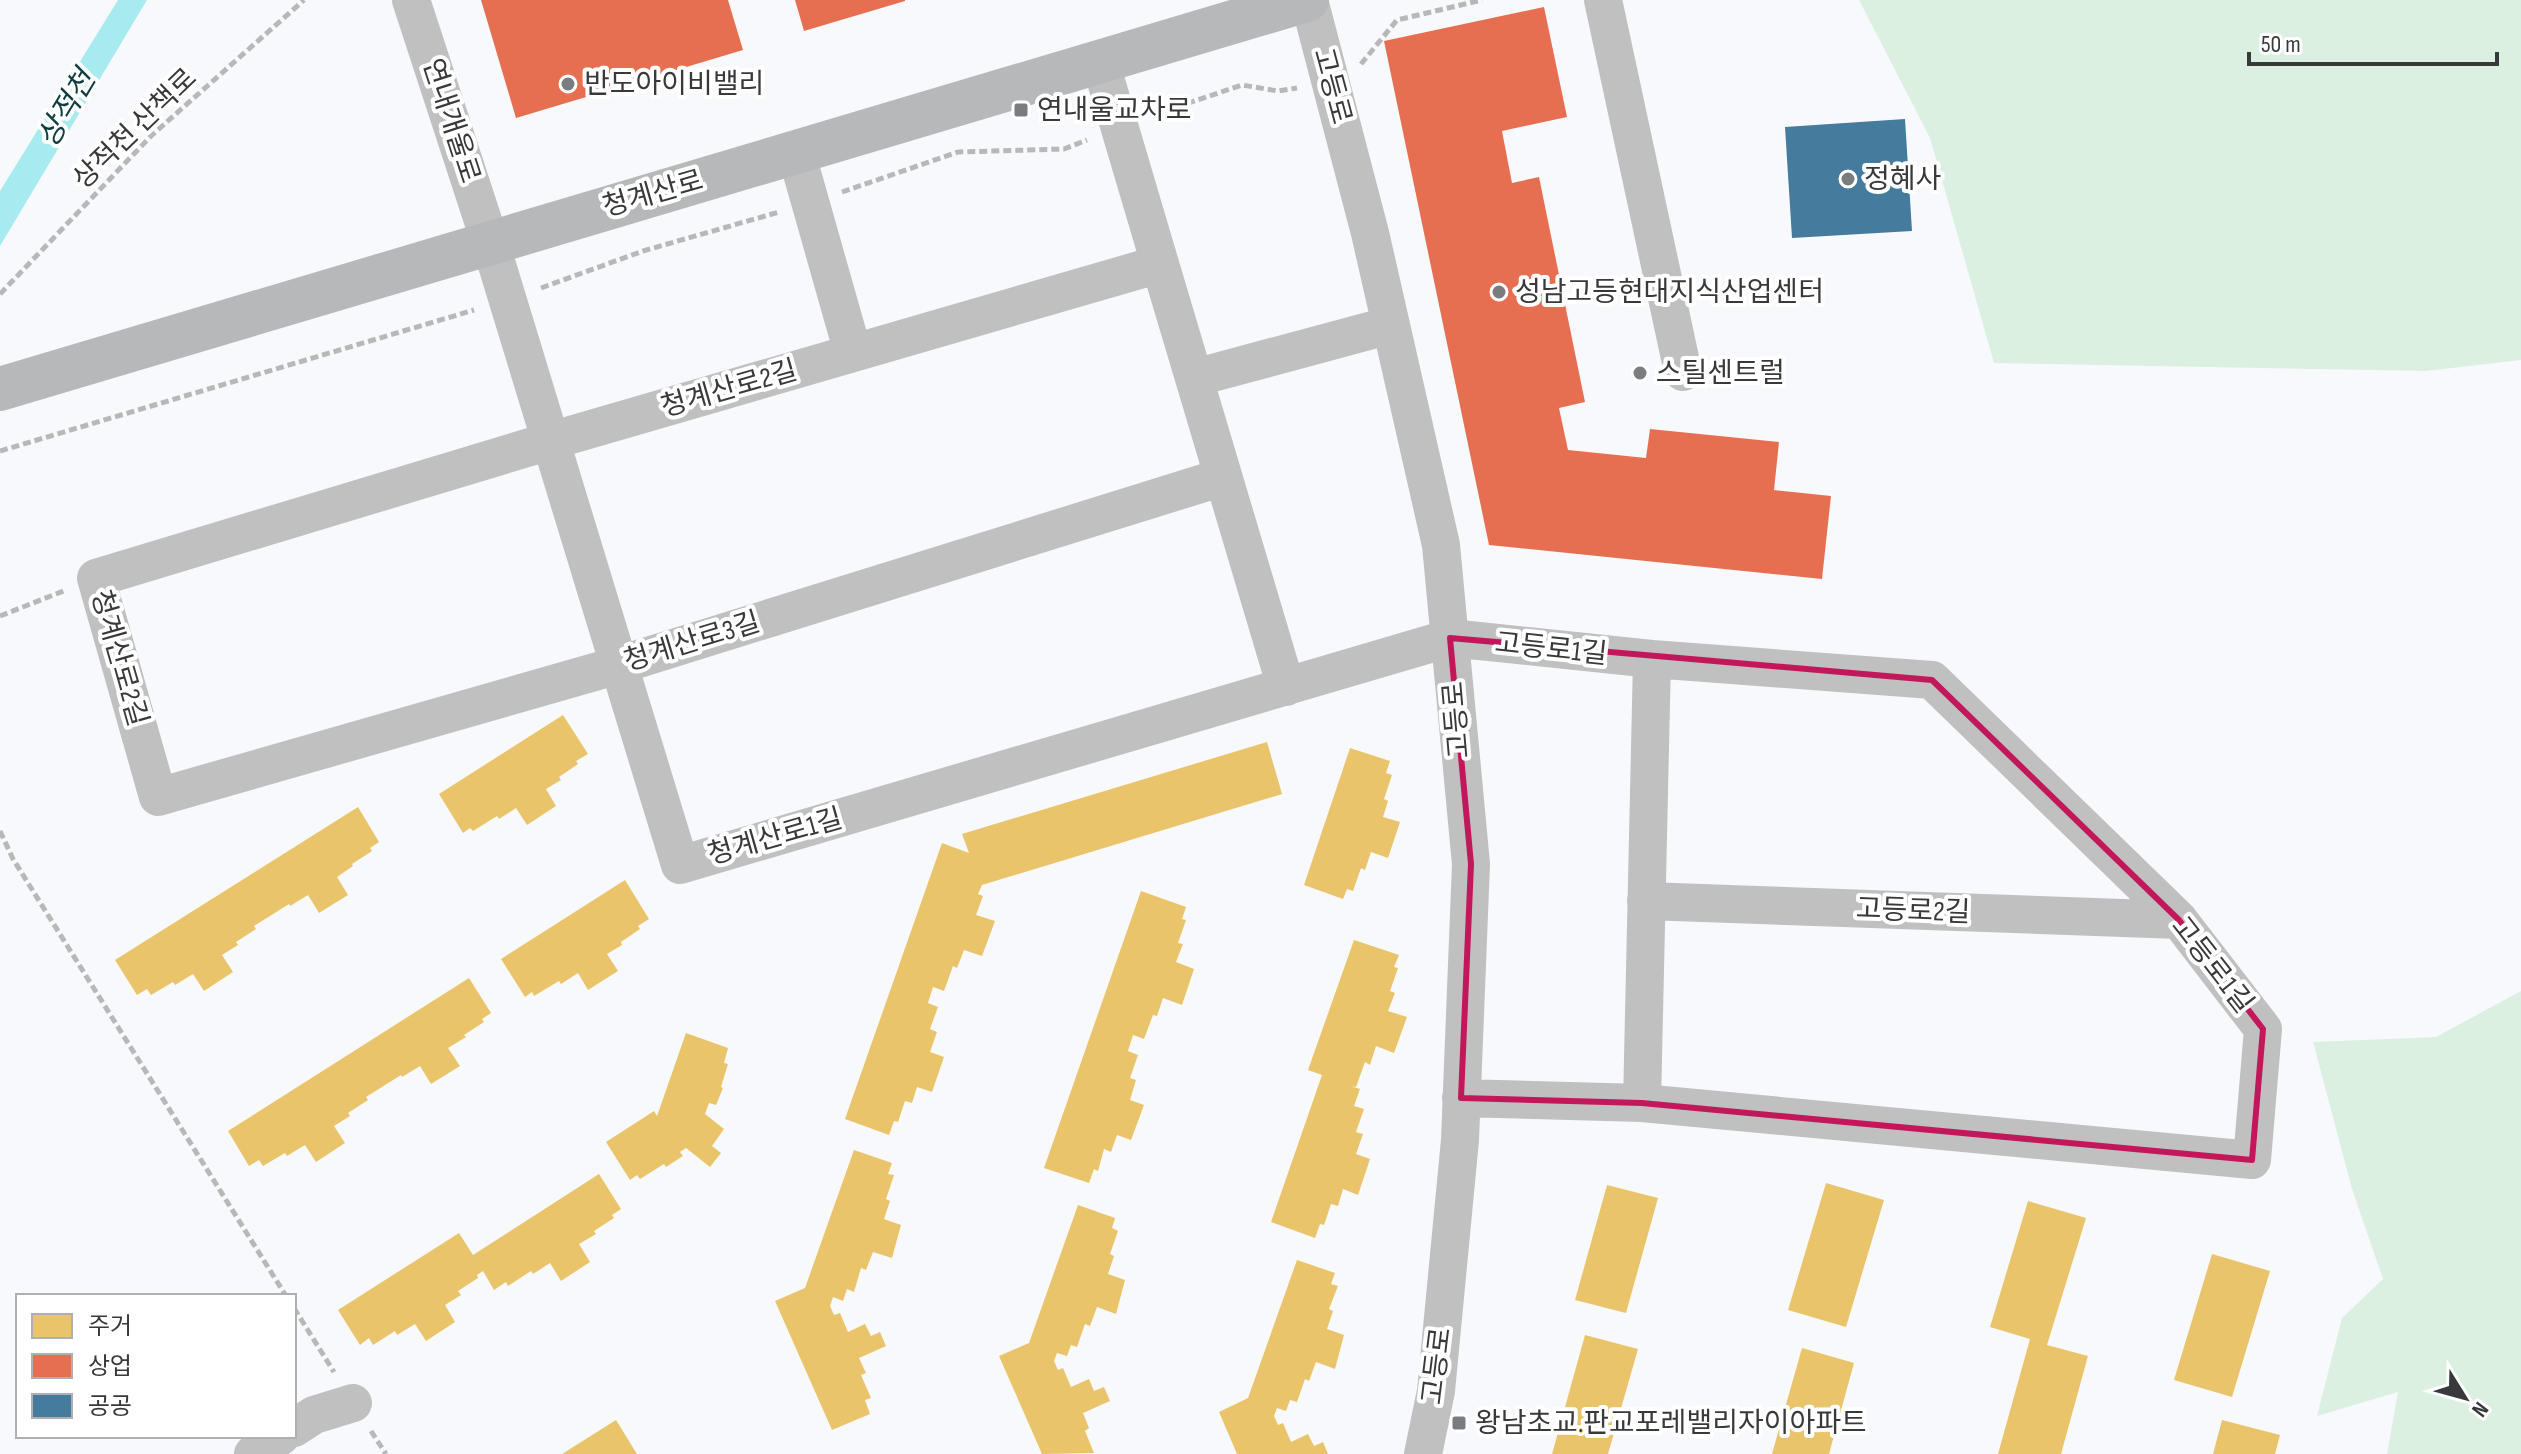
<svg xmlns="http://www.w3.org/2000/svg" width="2521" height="1454" viewBox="0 0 2521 1454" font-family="'Sofia Sans Condensed','Noto Sans KR',sans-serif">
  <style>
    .green { fill: #dbf0e1 }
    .water { fill: #a7ebf1 }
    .homes { fill: #e9c46a }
    .shops { fill: #e76f51 }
    .public { fill: #457b9d }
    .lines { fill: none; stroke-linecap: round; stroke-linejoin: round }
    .path { stroke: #b8b8b9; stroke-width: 5; stroke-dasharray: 8 4; stroke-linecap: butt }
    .minor { stroke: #c0c0c1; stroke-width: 38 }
    .major { stroke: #b7b8ba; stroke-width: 44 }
    .marked { fill: none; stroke: #c2185b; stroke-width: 6; stroke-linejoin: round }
    .poi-dot { fill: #7b7c7f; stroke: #fff; stroke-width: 3 }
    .labels { text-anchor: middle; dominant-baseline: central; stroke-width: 8; stroke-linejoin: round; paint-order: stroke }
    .poi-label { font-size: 28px; fill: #38393b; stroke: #fff; text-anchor: start }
    .street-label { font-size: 28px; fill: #38393b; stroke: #fff }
    .water-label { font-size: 30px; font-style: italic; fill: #0f3e41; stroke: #fff }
  </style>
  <rect width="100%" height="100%" fill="#f8f9fd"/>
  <path class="green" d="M1859,0H2521V360L2426,371L1994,363L1930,138Z
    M2521,991V1454H2387L2398,1392L2317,1416L2342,1318L2383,1279L2352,1189L2313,1042L2436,1037Z"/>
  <path class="water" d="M118,0H147L0,246V191Z"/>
  <path class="homes" d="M563,715L588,754L576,761L578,764L559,777L561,780L546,789L556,806L527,825L516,808L499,819L497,816L473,831L470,828L463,833L439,794Z
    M1267,742L1282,794L982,885L978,894L983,896L976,915L995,921L982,956L964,950L957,968L953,966L944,991L933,987L928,1003L938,1007L930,1029L937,1032L930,1052L944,1057L932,1092L917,1087L912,1103L905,1101L898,1122L894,1121L889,1135L845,1119L942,843L969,853L962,834Z
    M1350,748L1390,761L1386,773L1392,775L1384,799L1388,801L1383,817L1400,822L1388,858L1371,852L1365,870L1361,868L1353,891L1347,889L1343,899L1304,885Z
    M358,807L379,842L370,848L372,851L352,864L353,866L337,877L348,895L319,913L308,895L290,906L289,904L254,926L256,929L236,942L238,945L222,955L233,972L204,991L193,974L175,985L173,982L151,995L147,989L137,995L115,960Z
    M625,880L649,919L638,926L640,929L621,942L622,945L607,954L618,971L588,990L578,973L561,984L559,981L534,996L532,992L525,997L501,959Z
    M1141,891L1186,907L1182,919L1186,920L1178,943L1183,944L1176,962L1194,969L1182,1005L1163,998L1157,1016L1153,1015L1144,1039L1133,1035L1128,1051L1138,1055L1130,1078L1136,1080L1130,1100L1144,1105L1131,1140L1117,1135L1111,1152L1104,1149L1098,1171L1094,1169L1089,1183L1044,1168Z
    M1354,940L1399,955L1394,967L1398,968L1390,991L1395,993L1388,1011L1407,1017L1394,1053L1376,1046L1370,1065L1365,1062L1356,1087L1350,1086L1360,1089L1354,1106L1364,1109L1356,1132L1363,1134L1356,1154L1370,1159L1358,1195L1343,1189L1338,1206L1331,1204L1324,1225L1320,1224L1315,1238L1271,1222L1322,1075L1308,1070Z
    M469,978L491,1013L482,1019L484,1022L464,1035L466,1037L448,1048L460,1066L431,1084L420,1066L402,1077L401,1075L366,1097L368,1100L348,1113L350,1116L334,1126L345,1143L316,1162L305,1145L287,1156L285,1153L263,1166L259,1160L249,1166L228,1131Z
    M686,1033L728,1048L724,1063L728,1064L721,1087L723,1088L716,1105L709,1103L705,1114L724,1129L712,1146L721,1153L710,1167L686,1148L680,1152L683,1156L666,1167L664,1164L640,1179L637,1175L630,1180L606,1142L654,1111L657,1116Z
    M854,1150L892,1163L888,1174L894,1175L886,1199L890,1201L884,1219L901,1225L892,1258L873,1252L866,1270L861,1268L854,1292L847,1289L843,1301L833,1297L830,1306L834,1315L840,1313L848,1332L865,1324L871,1336L880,1332L886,1346L859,1358L866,1373L861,1375L871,1398L865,1400L870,1414L832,1430L775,1301L805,1288Z
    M599,1174L621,1209L612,1215L614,1218L594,1231L596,1234L579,1244L590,1262L561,1281L550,1263L533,1274L531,1271L508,1286L506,1282L494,1290L483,1271L477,1275L478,1278L458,1291L461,1295L445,1305L455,1322L426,1341L415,1324L397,1335L395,1331L373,1345L369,1338L360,1345L338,1310L459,1233L473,1255Z
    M1826,1183L1884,1200L1846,1327L1788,1310Z
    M1607,1185L1658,1198L1626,1313L1575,1300Z
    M2028,1201L2086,1218L2047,1345L2088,1356L2061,1454H1998L2030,1339L1990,1327Z
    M1078,1205L1115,1218L1112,1228L1118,1231L1110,1254L1114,1256L1108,1274L1125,1280L1116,1314L1097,1307L1090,1326L1085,1324L1077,1347L1071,1345L1067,1356L1057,1353L1054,1361L1058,1370L1063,1368L1071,1387L1089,1379L1094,1391L1104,1387L1110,1401L1083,1413L1089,1428L1085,1431L1094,1453L1042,1454L999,1356L1029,1343Z
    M2212,1254L2270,1271L2232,1397L2174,1380Z
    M1297,1260L1335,1273L1331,1284L1338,1286L1329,1309L1333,1311L1327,1329L1344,1335L1335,1369L1316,1362L1309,1381L1305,1379L1297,1402L1290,1400L1286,1411L1277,1408L1274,1416L1278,1425L1283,1423L1291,1442L1308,1434L1314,1446L1323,1442L1328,1454H1237L1219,1412L1248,1398Z
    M1585,1335L1638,1349L1608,1454H1552Z
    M1802,1348L1854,1363L1829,1454H1772Z
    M616,1420L637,1454H562Z
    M2222,1420L2280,1435L2275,1454H2213Z"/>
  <path class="shops" d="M481,0H728L743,50L516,118Z
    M795,0H905V1L804,31Z
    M1544,7L1567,117L1502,131L1512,183L1539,177L1585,402L1559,408L1568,450L1646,458L1650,429L1779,442L1774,490L1831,496L1822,579L1489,545L1384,41Z"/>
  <path class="public" d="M1905,119L1912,231L1792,238L1785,127Z"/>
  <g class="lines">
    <path class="path" d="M1361,64L1397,20L1482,0
      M1153,115L1242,85L1278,91L1297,88
      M842,192L958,152L1064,149L1087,140
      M541,288L643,251L779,212
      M0,294L151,136L304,0
      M0,451L474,310
      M0,616L66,590
      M0,831L13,859L286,1296
      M294,1308L334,1372
      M371,1431L386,1454"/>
    <path class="minor" d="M411,0L490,242L680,865L1450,638L1652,659L1642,1103L2252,1160L2263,1029L2179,920L1932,680L1652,659
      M1309,0L1370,233L1441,545L1471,864L1460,1140L1436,1391L1423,1454
      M1603,0L1683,372
      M1100,61L1160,264
      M796,152L853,353
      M1194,378L1391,325
      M1223,477L619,665L158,797L96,578L550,441L1160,264L1286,687
      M1646,901L2179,920
      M1461,1098L1642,1103
      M294,1428L314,1415L353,1403
      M253,1454L281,1436"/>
    <path class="major" d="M0,389L1307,0"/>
  </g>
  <path class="marked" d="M1450,638L1932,680L2179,920L2263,1029L2252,1160L1642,1103L1461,1098L1471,864Z"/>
  <g class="poi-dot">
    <circle cx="568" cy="84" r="8"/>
    <rect x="1013" y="102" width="16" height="16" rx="4"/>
    <circle cx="1848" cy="179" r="8"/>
    <circle cx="1499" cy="292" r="8"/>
    <circle cx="1640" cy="373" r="8"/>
    <rect x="1451" y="1415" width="16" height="16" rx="4"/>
  </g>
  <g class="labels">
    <g class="poi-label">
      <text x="584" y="84">반도아이비밸리</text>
      <text x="1037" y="110">연내울교차로</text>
      <text x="1864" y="179">정혜사</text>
      <text x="1515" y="292">성남고등현대지식산업센터</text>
      <text x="1656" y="373">스틸센트럴</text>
      <text x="1475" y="1423">왕남초교.판교포레밸리자이아파트</text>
    </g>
    <g class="street-label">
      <text transform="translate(1332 86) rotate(75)">고등로</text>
      <text transform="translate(451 121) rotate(72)">연내개울로</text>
      <text transform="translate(135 129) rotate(-44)">상적천 산책로</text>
      <text transform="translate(653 194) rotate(-16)">청계산로</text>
      <text transform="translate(729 389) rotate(-16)">청계산로2길</text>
      <text transform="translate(692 642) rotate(-17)">청계산로3길</text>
      <text transform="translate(1551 649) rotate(6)">고등로1길</text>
      <text transform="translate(119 658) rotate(74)">청계산로2길</text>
      <text transform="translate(1457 720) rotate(-95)">고등로</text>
      <text transform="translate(775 837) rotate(-16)">청계산로1길</text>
      <text transform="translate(1913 911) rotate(2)">고등로2길</text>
      <text transform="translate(2212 965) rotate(52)">고등로1길</text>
      <text transform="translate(1437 1366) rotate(-83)">고등로</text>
    </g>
    <g class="water-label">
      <text transform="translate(67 109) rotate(-59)">상적천</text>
    </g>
  </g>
  <rect x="16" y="1294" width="280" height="144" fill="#ffffff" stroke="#afb0b1" stroke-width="2"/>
  <rect x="32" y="1314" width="40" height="24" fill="#e9c46a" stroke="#afb0b1" stroke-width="2"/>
  <text x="88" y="1334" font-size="24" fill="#38393b">주거</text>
  <rect x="32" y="1354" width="40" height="24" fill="#e76f51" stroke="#afb0b1" stroke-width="2"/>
  <text x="88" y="1374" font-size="24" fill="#38393b">상업</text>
  <rect x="32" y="1394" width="40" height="24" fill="#457b9d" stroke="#afb0b1" stroke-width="2"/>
  <text x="88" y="1414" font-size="24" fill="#38393b">공공</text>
  <g transform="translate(2465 1398) rotate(127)" stroke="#ffffff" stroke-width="6" paint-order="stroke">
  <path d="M0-6L14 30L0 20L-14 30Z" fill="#38393b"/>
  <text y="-12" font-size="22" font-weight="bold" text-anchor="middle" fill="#38393b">N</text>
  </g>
  <path d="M2249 52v12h248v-12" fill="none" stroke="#38393b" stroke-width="4"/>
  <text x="2261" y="52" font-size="24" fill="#38393b" stroke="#ffffff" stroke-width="6" paint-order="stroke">50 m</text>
</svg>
